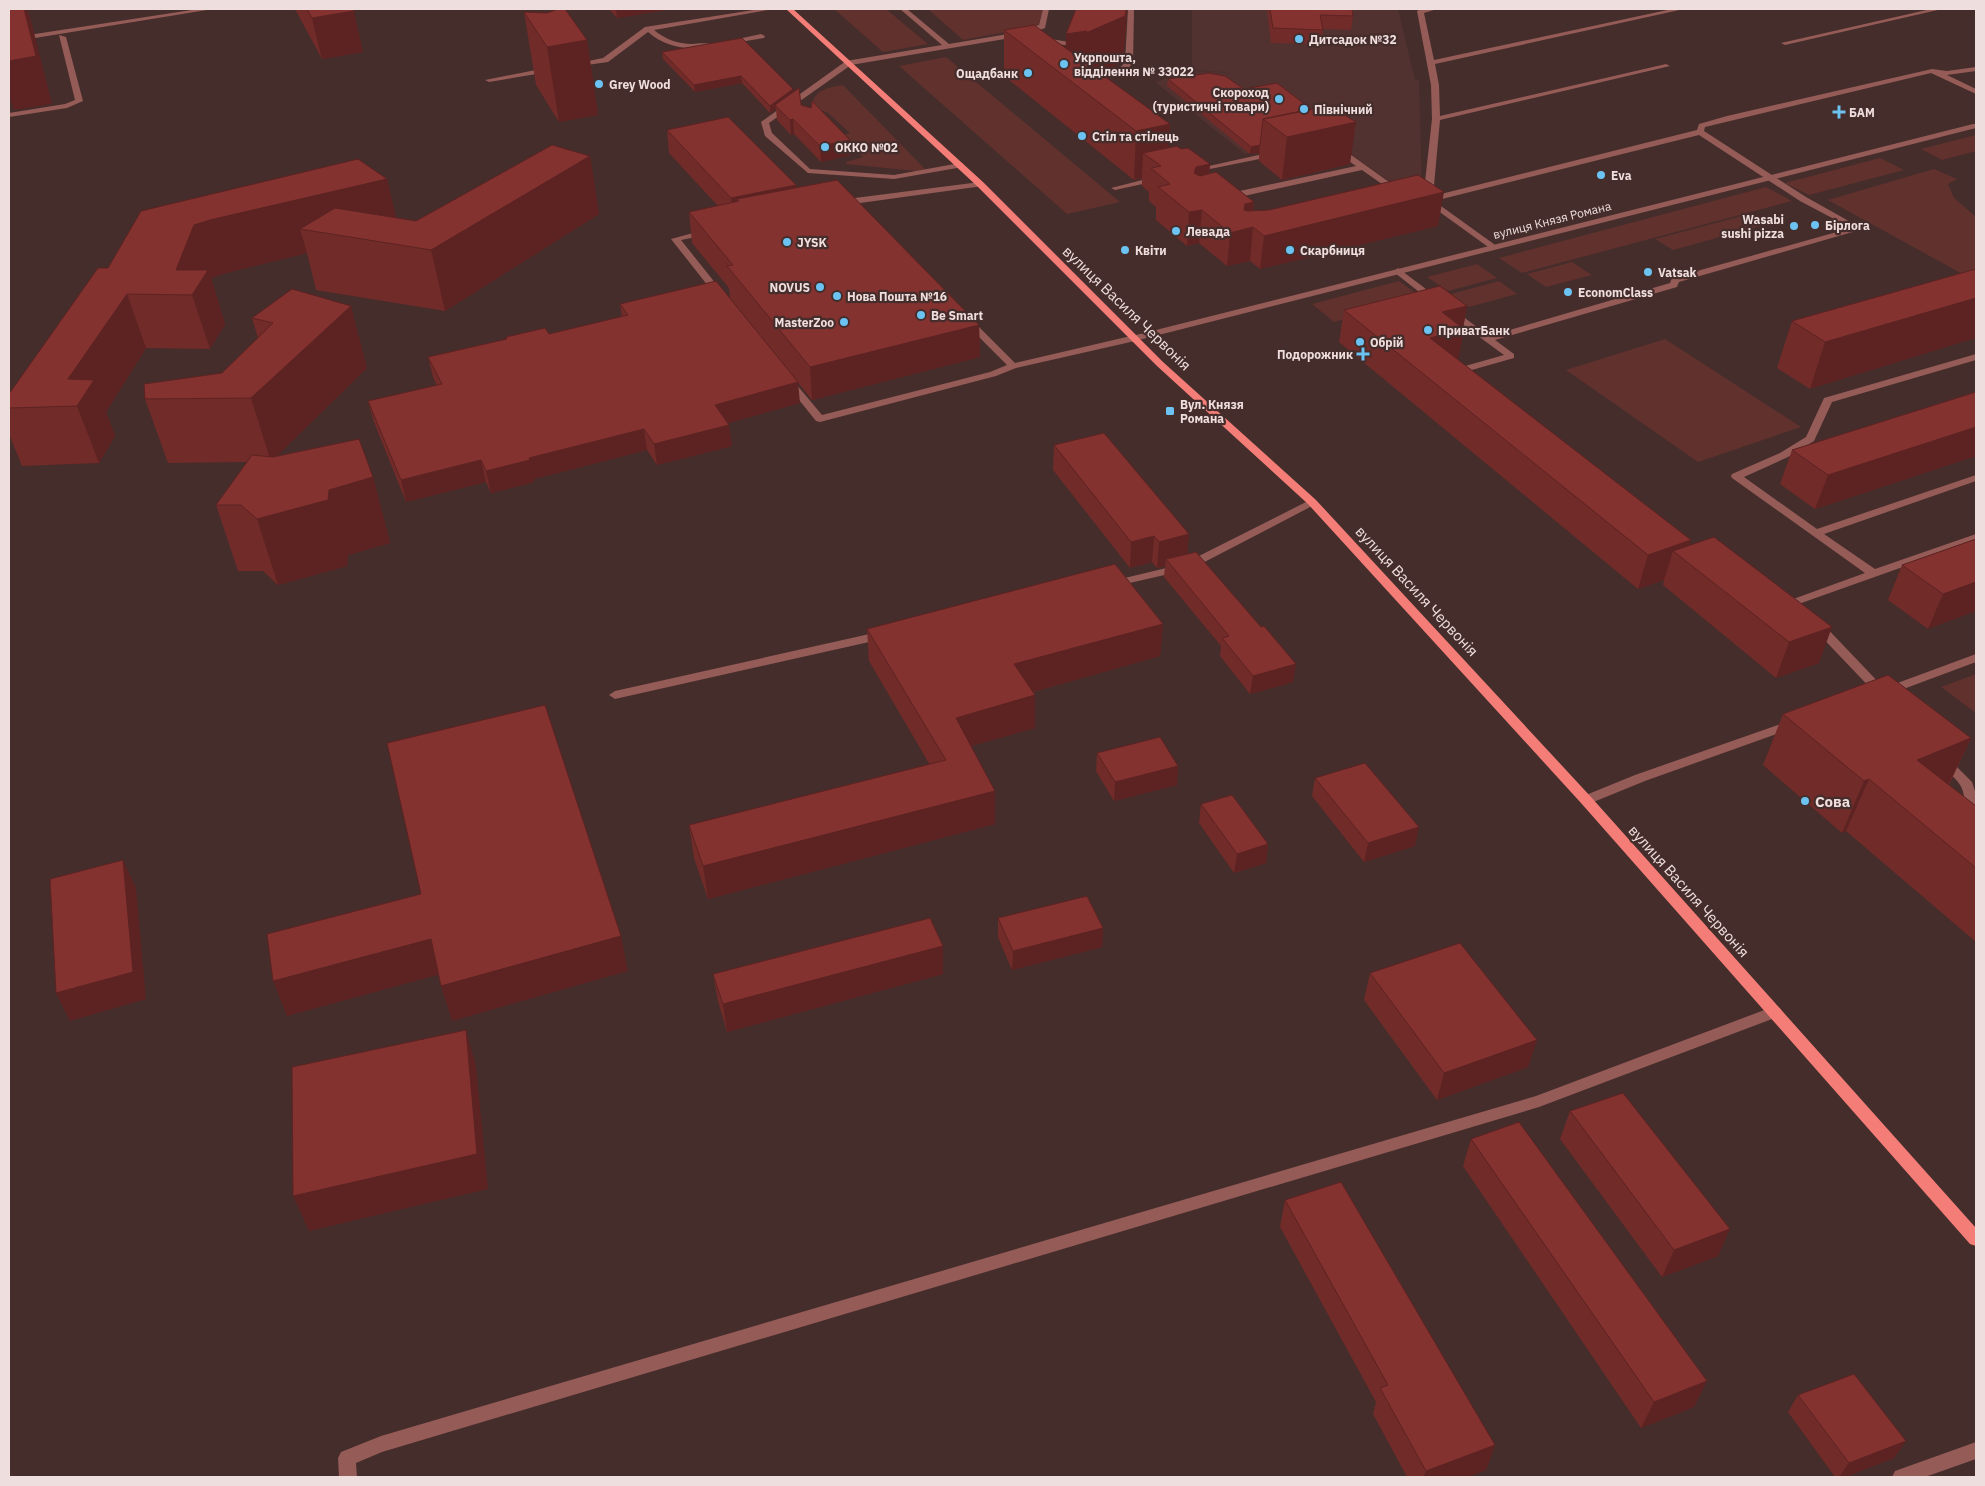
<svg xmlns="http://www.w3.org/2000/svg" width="1985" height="1486" viewBox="0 0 1985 1486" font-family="'IBM Plex Sans',sans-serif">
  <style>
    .built { fill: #523230 }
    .green { fill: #61312e }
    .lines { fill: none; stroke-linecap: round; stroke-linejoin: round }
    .service { fill: #955b57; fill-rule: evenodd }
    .tertiary { fill: #955b57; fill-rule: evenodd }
    .primary { fill: #f47d77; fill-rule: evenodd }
    .wall { fill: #712b29 }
    .shaded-wall { fill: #5c2322 }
    .building { fill: #833230; stroke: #5c2322 }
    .poi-dot { fill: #6cc3f2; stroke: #452d2b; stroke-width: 2 }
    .labels { text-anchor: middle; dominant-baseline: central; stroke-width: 4.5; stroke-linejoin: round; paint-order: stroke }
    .far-poi-label { font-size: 12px; font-weight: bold; fill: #eededd; stroke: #452d2b; text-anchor: start }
    .far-street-label { font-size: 12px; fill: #eededd; stroke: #452d2b }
    .street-label { font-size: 15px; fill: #eededd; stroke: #452d2b }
    .poi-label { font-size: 15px; font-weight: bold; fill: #eededd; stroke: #452d2b; text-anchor: start }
  </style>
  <rect width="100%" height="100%" fill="#452d2b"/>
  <path class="built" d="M1192,9H1398L1415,80H1419L1422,195L1412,197L1326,137L1245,154L1155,82L1192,71L1239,73L1192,70Z"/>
  <path class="green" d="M834,9H886L928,44L883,52Z
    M928,9H1043L1038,26L963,40Z
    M946,57L1120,202L1067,214L899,66Z
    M843,85L925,169L916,171L846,164V162L863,157L840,136L850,133L828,113L818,109L813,101C817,89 831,87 843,85Z
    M1976,135V151L1942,160L1921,149Z
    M1880,158L1904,170L1809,195L1785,183Z
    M1934,169L1957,179L1948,184L1954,198L1976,217V273L1966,276L1828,200Z
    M1766,187L1792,201L1522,273L1499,258Z
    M1746,215L1764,225L1673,250L1655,239Z
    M1572,262L1592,275L1546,287L1527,274Z
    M1477,264L1497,278L1448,291L1427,277Z
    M1399,281L1422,298L1334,322L1312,304Z
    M1499,281L1517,294L1469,307L1451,294Z
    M1665,339L1801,427L1698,462L1566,370Z
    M1976,674V713L1941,687Z"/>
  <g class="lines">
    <path class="service" d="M198,9H213L35,38L31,36L35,34Z
      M760,9H774L654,30C665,39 678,44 692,44C699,44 706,42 712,45L711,47C689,51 665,47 648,32L608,62L573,67L569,65L603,58L645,27Z
      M900,9H907L949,44L1019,32L1039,25L1043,9H1049L1045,28L1023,36L851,65L769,123L772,133L810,169L894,175L960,163H963V167L894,179L808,173L765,136L761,122L846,61L942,45Z
      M1128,9H1134L1133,62L1125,73L1086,84V80L1119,69L1125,62Z
      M1437,9L1424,13L1434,60L1672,9H1684L1435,64L1439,85L1440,116L1666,64L1670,66L1440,120L1433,196L1697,130L1699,124L1727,116L1932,69L1947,71L1976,67V71L1947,75L1976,89V94L1931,73L1705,127L1704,131L1806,197L1863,229L1679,282L1677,287L1495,340L1514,354V358L1454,375L1451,374V370L1504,355L1448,314V310H1454L1489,336L1670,283L1672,278L1851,228L1800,201L1699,135L1434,201L1498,247L1491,249L1423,200L1432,119L1431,85L1417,11L1421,9Z
      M1931,9H1942L1785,45L1781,43Z
      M761,34L765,36L764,38L728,44L724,42Z
      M59,35L66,37L83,101L67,108L9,117V113L65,104L75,100Z
      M1039,37L1081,44L1085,46L1081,48L1042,41L1038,39Z
      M551,67L555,69L554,71L489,82L485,80Z
      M1334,147H1340L1403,192L1396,194L1362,170L1226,200L1222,197L1226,194L1356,166L1334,151Z
      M1276,151H1279V155L1195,172L1191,170Z
      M1158,176L1162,178L1161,180L1115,190L1111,188Z
      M980,182L984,184L983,186L853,204L855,206L851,209L843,202L847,199Z
      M708,229L712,232L711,234L681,240L724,294L719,297L716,296L671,239Z
      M1398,268L1438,298V302H1432L1395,273L1394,271Z
      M969,319L972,320L1015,363L1135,335L1140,338L1135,341L1016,368L996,376L820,422L816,421L783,380L788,377L791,378L822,415L990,372L1007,365L964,322Z
      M1976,354V360L1832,402L1814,441L1788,457L1744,477L1817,529L1976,475V481L1824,534L1875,569L1976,534V541L1793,606H1785L1783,604L1785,602L1865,573L1732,478L1731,476L1732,474L1780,453L1806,437L1824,398Z
      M1312,499L1317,502L1316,504L1191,569L1112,587L1106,584L1108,582L1183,564Z
      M1818,622L1822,623L1884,688L1976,654V662L1882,697L1878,696L1814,629L1812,626Z
      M883,631L887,632L889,635L887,638L615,699L609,695L615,691Z
      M1792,720L1798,724L1796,727L1645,781L1591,803H1581L1580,800L1581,797L1635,775Z
      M1942,755L1946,756L1972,782L1976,794V835C1956,829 1965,810 1964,797C1963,779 1944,772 1936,759Z
      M1775,1006L1780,1008L1782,1012L1780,1016L1539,1107L382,1452L356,1463L357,1477H339L338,1458L341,1452L381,1436L1536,1096Z
      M1976,1442V1459L1925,1477H1892L1895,1471Z"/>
    <path class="tertiary" d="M1973,124H1976V128L1135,341L1130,338L1132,336Z"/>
    <path class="primary" d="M786,9H793L983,182L1163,362L1316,500L1591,797L1976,1228V1246L1970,1244L1581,803L1308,504L1157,366L977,186Z"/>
  </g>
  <path class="wall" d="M295,9H352L363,52L322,59Z
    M609,9H672L617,18Z
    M1076,9H1127L1123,62L1099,72L1170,124L1168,148L1181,149L1210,164L1209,174L1254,202L1253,211L1438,226L1260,269L1250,261L1227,266L1199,243L1187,246L1156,220V207L1149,201V192L1142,186V178L1134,180L1004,76V30L1066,48Z
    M1267,9H1352L1353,16L1351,30L1323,29L1321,44L1271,43Z
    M524,12L587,40L598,115L559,122L536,85Z
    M662,52L793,89V93L801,105L850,140L851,155L821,162L794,134L791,135L777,120L776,109L770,113L742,83L695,92L663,59Z
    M1209,73L1350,164L1282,180L1259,161V153L1250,154L1167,86L1168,79Z
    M667,130L796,188L979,325L980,357L812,400L730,298L729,288L692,243L689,212L718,206L669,153Z
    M590,156L599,214L445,311L316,290L307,253L226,273L211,278L225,324L210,349L146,348L106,412L115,436L99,463L22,466L9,434V394L108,268L387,179L396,218L416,221Z
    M1976,269L1810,389L1777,368L1792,321Z
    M292,289L367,368L276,456L373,477L390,543L348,555L347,566L278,585L263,571H238L216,505L247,462L168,463L145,399L222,373L258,338L252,318Z
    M620,304L800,403L728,423L732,446L657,465L647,450L534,479V482L491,493L486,482L406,502L374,422L368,401L437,386L433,377L428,357L506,339V337L549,334L622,317Z
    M1467,306L1463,328L1464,329L1458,360L1691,540L1689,545L1819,663L1776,678L1663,585L1664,580L1638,589L1339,342L1344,310Z
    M1976,392V456L1815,509L1780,484L1792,450Z
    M1054,445L1189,534L1187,554L1293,682L1250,694L1220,656L1221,646L1164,577L1165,566L1157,568L1152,562L1130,568L1053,470Z
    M1976,539L1928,629L1888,600L1902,565Z
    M1163,624L1160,656L1033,692L1035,728L971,746L995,824L708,899L694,858L689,825L930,765L869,661L867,629Z
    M1783,714L1971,738L1949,785L1976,806V942L1846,831L1842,833L1763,765Z
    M1097,753L1178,766L1177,785L1114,801L1096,771Z
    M1315,778L1415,846L1364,862L1312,796Z
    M1201,804L1268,844L1266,863L1234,873L1199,823Z
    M998,918L1103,928L1102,947L1012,970L998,937Z
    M943,946V974L727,1032L718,1001L713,974Z
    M1370,973L1528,1067L1437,1100L1364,1000Z
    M1570,1111L1718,1256L1662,1277L1560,1139Z
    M1471,1139L1694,1407L1641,1428L1463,1166Z
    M1285,1200L1495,1445L1486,1470L1468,1477H1407L1373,1414L1376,1402L1280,1227Z
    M1798,1395L1894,1458L1845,1477H1835L1788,1412Z"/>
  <path class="shaded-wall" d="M19,9H27L30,17L52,104L14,110L9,96V61Z
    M616,9H672L617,18Z
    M1126,9H1127L1123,62L1085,79L1065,77L1066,34Z
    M354,11L363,52L322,59L312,18Z
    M587,40L598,115L559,122L547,47Z
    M741,76L742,83L695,92L694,85Z
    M793,89L794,96L775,105L776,109L770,113V106Z
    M793,119L794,134L791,135L790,120Z
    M1356,122L1350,164L1282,180L1287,137Z
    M1170,124L1167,173L1161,166L1143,153L1142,178L1134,180L1136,131Z
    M850,140L851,155L821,162L820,146Z
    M1260,145L1259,153L1250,154L1251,147Z
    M590,156L599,214L445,311L431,250Z
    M1210,164L1207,197L1194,173L1196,167Z
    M387,179L399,231L300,229L307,253L226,273L211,278L225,324L210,349L192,295L176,270L194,225L210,220Z
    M796,185L797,208L737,199L739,220L733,222L731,198Z
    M1444,192L1438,226L1260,269L1264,236Z
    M1254,202L1251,228L1253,227L1250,261L1227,266L1230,233L1245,204Z
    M1202,210L1199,243L1187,246L1189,212Z
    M127,294L146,348L106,412L115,436L99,463L77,406L68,379Z
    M1976,298V338L1810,389L1825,342Z
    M351,306L367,368L271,462L251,398Z
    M1467,306L1463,329H1464L1458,361L1430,338L1442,312Z
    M979,325L980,357L812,400L810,367Z
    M798,382L800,403L717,426L715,405Z
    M729,425L732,446L657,465L654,444Z
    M1976,427V456L1815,509L1828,475Z
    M644,429L647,450L534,479V482L491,493L486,471L529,458Z
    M481,460L486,482L406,502L401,480Z
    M373,477L390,543L348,555L347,566L278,585L257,519L329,490Z
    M1189,534L1187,560L1166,559L1165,566L1157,568L1159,542Z
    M1154,536L1152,562L1130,568L1131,542Z
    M1691,540L1685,560L1673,551L1664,580L1638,589L1648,555Z
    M1976,582V611L1928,629L1943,594Z
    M1163,624L1160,656L1014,697V664Z
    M1832,627L1819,663L1776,678L1789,642Z
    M1296,664L1293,682L1250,694L1253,676Z
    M1035,695V728L956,750V718Z
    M1971,738L1946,789L1917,760Z
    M1178,766L1177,785L1114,801L1115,782Z
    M1869,779L1846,831L1842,833L1864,781Z
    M995,791V824L708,899L703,866Z
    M1419,827L1415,846L1364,862L1368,843Z
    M1268,844L1266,863L1234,873L1237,854Z
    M123,860L136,888L146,999L70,1021L56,993Z
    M1103,928L1102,947L1012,970L1013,951Z
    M621,936L628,971L452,1021L441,986Z
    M431,939L441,974L287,1016L273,981Z
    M943,946V974L727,1032L723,1004Z
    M466,1030L476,1066L488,1189L309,1231L293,1196Z
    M1537,1040L1528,1067L1437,1100L1444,1073Z
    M1730,1229L1718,1256L1662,1277L1674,1250Z
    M1707,1381L1694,1407L1641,1428L1654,1402Z
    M1906,1441L1894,1458L1845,1477H1839L1849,1463Z
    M1495,1445L1486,1470L1468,1477H1423L1426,1471Z"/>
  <path class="building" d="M9,9H24L36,56L9,61Z
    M307,9H352L354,11L312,18Z
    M558,9H565L587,40L547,47L524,12L547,13Z
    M1076,9H1126L1125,16L1086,33L1087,31L1066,34Z
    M1270,9H1352L1353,16L1320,15L1323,30L1273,28Z
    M1034,25L1170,124L1136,131L1004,30Z
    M742,38L793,89L770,106L741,76L694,85L662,52Z
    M1209,73L1225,76L1244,89L1277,83L1311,109L1263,119L1260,145L1251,147L1168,79Z
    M799,88L801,105L811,108L812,101L850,140L820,146L793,119L790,120L775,105Z
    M1330,106L1356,122L1287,137L1263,119Z
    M728,117L796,185L731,198L667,130Z
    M552,145L590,156L431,250L300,229L335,208L416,221Z
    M1177,146L1181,149L1188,148L1210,164L1196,167L1194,173L1200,176L1216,172L1254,202L1245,204L1244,210L1247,211L1269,210L1418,175L1444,192L1264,236L1253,227L1230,233L1202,210L1189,212L1158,187L1170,184L1151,168L1161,166L1143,153Z
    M358,159L387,179L210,220L194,225L176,270H208L192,295L127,294L68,379L94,380L77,406L9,408V394L98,268H108L141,211Z
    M837,180L979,325L810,367L727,266L733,265L689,212L739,201L737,199Z
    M1976,269V298L1825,342L1792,321Z
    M716,281L798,382L715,405L729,425L654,444L644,429L529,458L530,460L486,471L481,460L401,480L368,401L442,384L428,357L507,339L506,337L545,328L549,334L628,315L620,304Z
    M1440,286L1467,306L1442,312L1464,329L1430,338L1691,540L1648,555L1344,310Z
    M292,289L351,306L251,398L145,399L144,384L222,373L273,323L252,318Z
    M1976,392V427L1828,475L1792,450Z
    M1104,433L1189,534L1159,542L1154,536L1131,542L1054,445Z
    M359,439L373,477L329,490L328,500L257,519L241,505H216L252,455L273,457Z
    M1714,537L1832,627L1789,642L1673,551Z
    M1976,539V582L1943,594L1902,565Z
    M1196,552L1261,627L1264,626L1296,664L1253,676L1222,638L1229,636L1166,559Z
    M1115,564L1163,624L1014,664L1035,695L956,718L995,791L703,866L689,825L946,760L867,629Z
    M1888,675L1971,738L1917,760L1976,806V868L1869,779L1864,781L1783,714Z
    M545,705L621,936L441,986L431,939L273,981L267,934L421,894L387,743Z
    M1160,737L1178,766L1115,782L1097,753Z
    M1365,763L1419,827L1368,843L1315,778Z
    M1232,795L1268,844L1237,854L1201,804Z
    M123,860L133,972L56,993L50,879Z
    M1087,896L1103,928L1013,951L998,918Z
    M930,918L943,946L723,1004L713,974Z
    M1460,943L1537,1040L1444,1073L1370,973Z
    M466,1030L477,1154L293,1196L292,1067Z
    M1623,1093L1730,1229L1674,1250L1570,1111Z
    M1519,1122L1707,1381L1654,1402L1471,1139Z
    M1341,1182L1495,1445L1426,1471L1380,1388L1388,1385L1285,1200Z
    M1854,1374L1906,1441L1849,1463L1798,1395Z"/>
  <g class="poi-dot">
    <circle cx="1299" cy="39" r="5"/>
    <circle cx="1064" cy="64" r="5"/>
    <circle cx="1028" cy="73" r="5"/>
    <circle cx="599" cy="84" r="5"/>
    <circle cx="1279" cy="99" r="5"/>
    <circle cx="1304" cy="109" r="5"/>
    <path d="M1836.5 104.5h5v5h5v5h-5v5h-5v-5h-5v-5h5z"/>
    <circle cx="1082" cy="136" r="5"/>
    <circle cx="825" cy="147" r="5"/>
    <circle cx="1601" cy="175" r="5"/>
    <circle cx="1815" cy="225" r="5"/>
    <circle cx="1794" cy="226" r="5"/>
    <circle cx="1176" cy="231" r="5"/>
    <circle cx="787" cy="242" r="5"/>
    <circle cx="1125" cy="250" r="5"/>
    <circle cx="1290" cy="250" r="5"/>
    <circle cx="1648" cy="272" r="5"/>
    <circle cx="820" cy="287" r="5"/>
    <circle cx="1568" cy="292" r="5"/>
    <circle cx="837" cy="296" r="5"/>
    <circle cx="921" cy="315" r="5"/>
    <circle cx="844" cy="322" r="5"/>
    <circle cx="1428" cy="330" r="5"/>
    <circle cx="1360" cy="342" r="5"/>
    <path d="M1360.5 346.5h5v5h5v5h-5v5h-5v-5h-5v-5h5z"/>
    <rect x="1165" y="406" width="10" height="10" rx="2.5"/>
    <circle cx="1805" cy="801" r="5"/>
  </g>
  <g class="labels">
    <g class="far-poi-label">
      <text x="1309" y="39">Дитсадок №32</text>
      <text x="1074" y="57">Укрпошта,<tspan x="1074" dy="14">відділення № 33022</tspan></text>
      <text x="1018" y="73" text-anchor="end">Ощадбанк</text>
      <text x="609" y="84">Grey Wood</text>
      <text x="1269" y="92" text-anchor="end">Скороход<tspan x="1269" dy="14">(туристичні товари)</tspan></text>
      <text x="1314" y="109">Північний</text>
      <text x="1849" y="112">БАМ</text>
      <text x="1092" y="136">Стіл та стілець</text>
      <text x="835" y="147">ОККО №02</text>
      <text x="1611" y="175">Eva</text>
      <text x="1784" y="219" text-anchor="end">Wasabi<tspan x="1784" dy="14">sushi pizza</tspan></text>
      <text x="1825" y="225">Бірлога</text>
      <text x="1186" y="231">Левада</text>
      <text x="797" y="242">JYSK</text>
      <text x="1135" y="250">Квiти</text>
      <text x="1300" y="250">Скарбниця</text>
      <text x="1658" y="272">Vatsak</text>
      <text x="810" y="287" text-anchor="end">NOVUS</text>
      <text x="1578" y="292">EconomClass</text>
      <text x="847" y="296">Нова Пошта №16</text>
      <text x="931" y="315">Be Smart</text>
      <text x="834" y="322" text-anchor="end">MasterZoo</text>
      <text x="1438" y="330">ПриватБанк</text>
      <text x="1370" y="342">Обрій</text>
      <text x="1353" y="354" text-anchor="end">Подорожник</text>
      <text x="1180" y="404">Вул. Князя<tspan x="1180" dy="14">Романа</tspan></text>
    </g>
    <g class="far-street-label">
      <text transform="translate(1552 220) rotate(-14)">вулиця Князя Романа</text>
    </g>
    <g class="street-label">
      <text transform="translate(1127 308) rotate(44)">вулиця Василя Червонія</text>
      <text transform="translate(1417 591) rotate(47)">вулиця Василя Червонія</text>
      <text transform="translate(1689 891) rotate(48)">вулиця Василя Червонія</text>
    </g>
    <g class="poi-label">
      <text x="1815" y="801">Сова</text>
    </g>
  </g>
  <rect width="1985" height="1486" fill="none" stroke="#eededd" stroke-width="20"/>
</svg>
